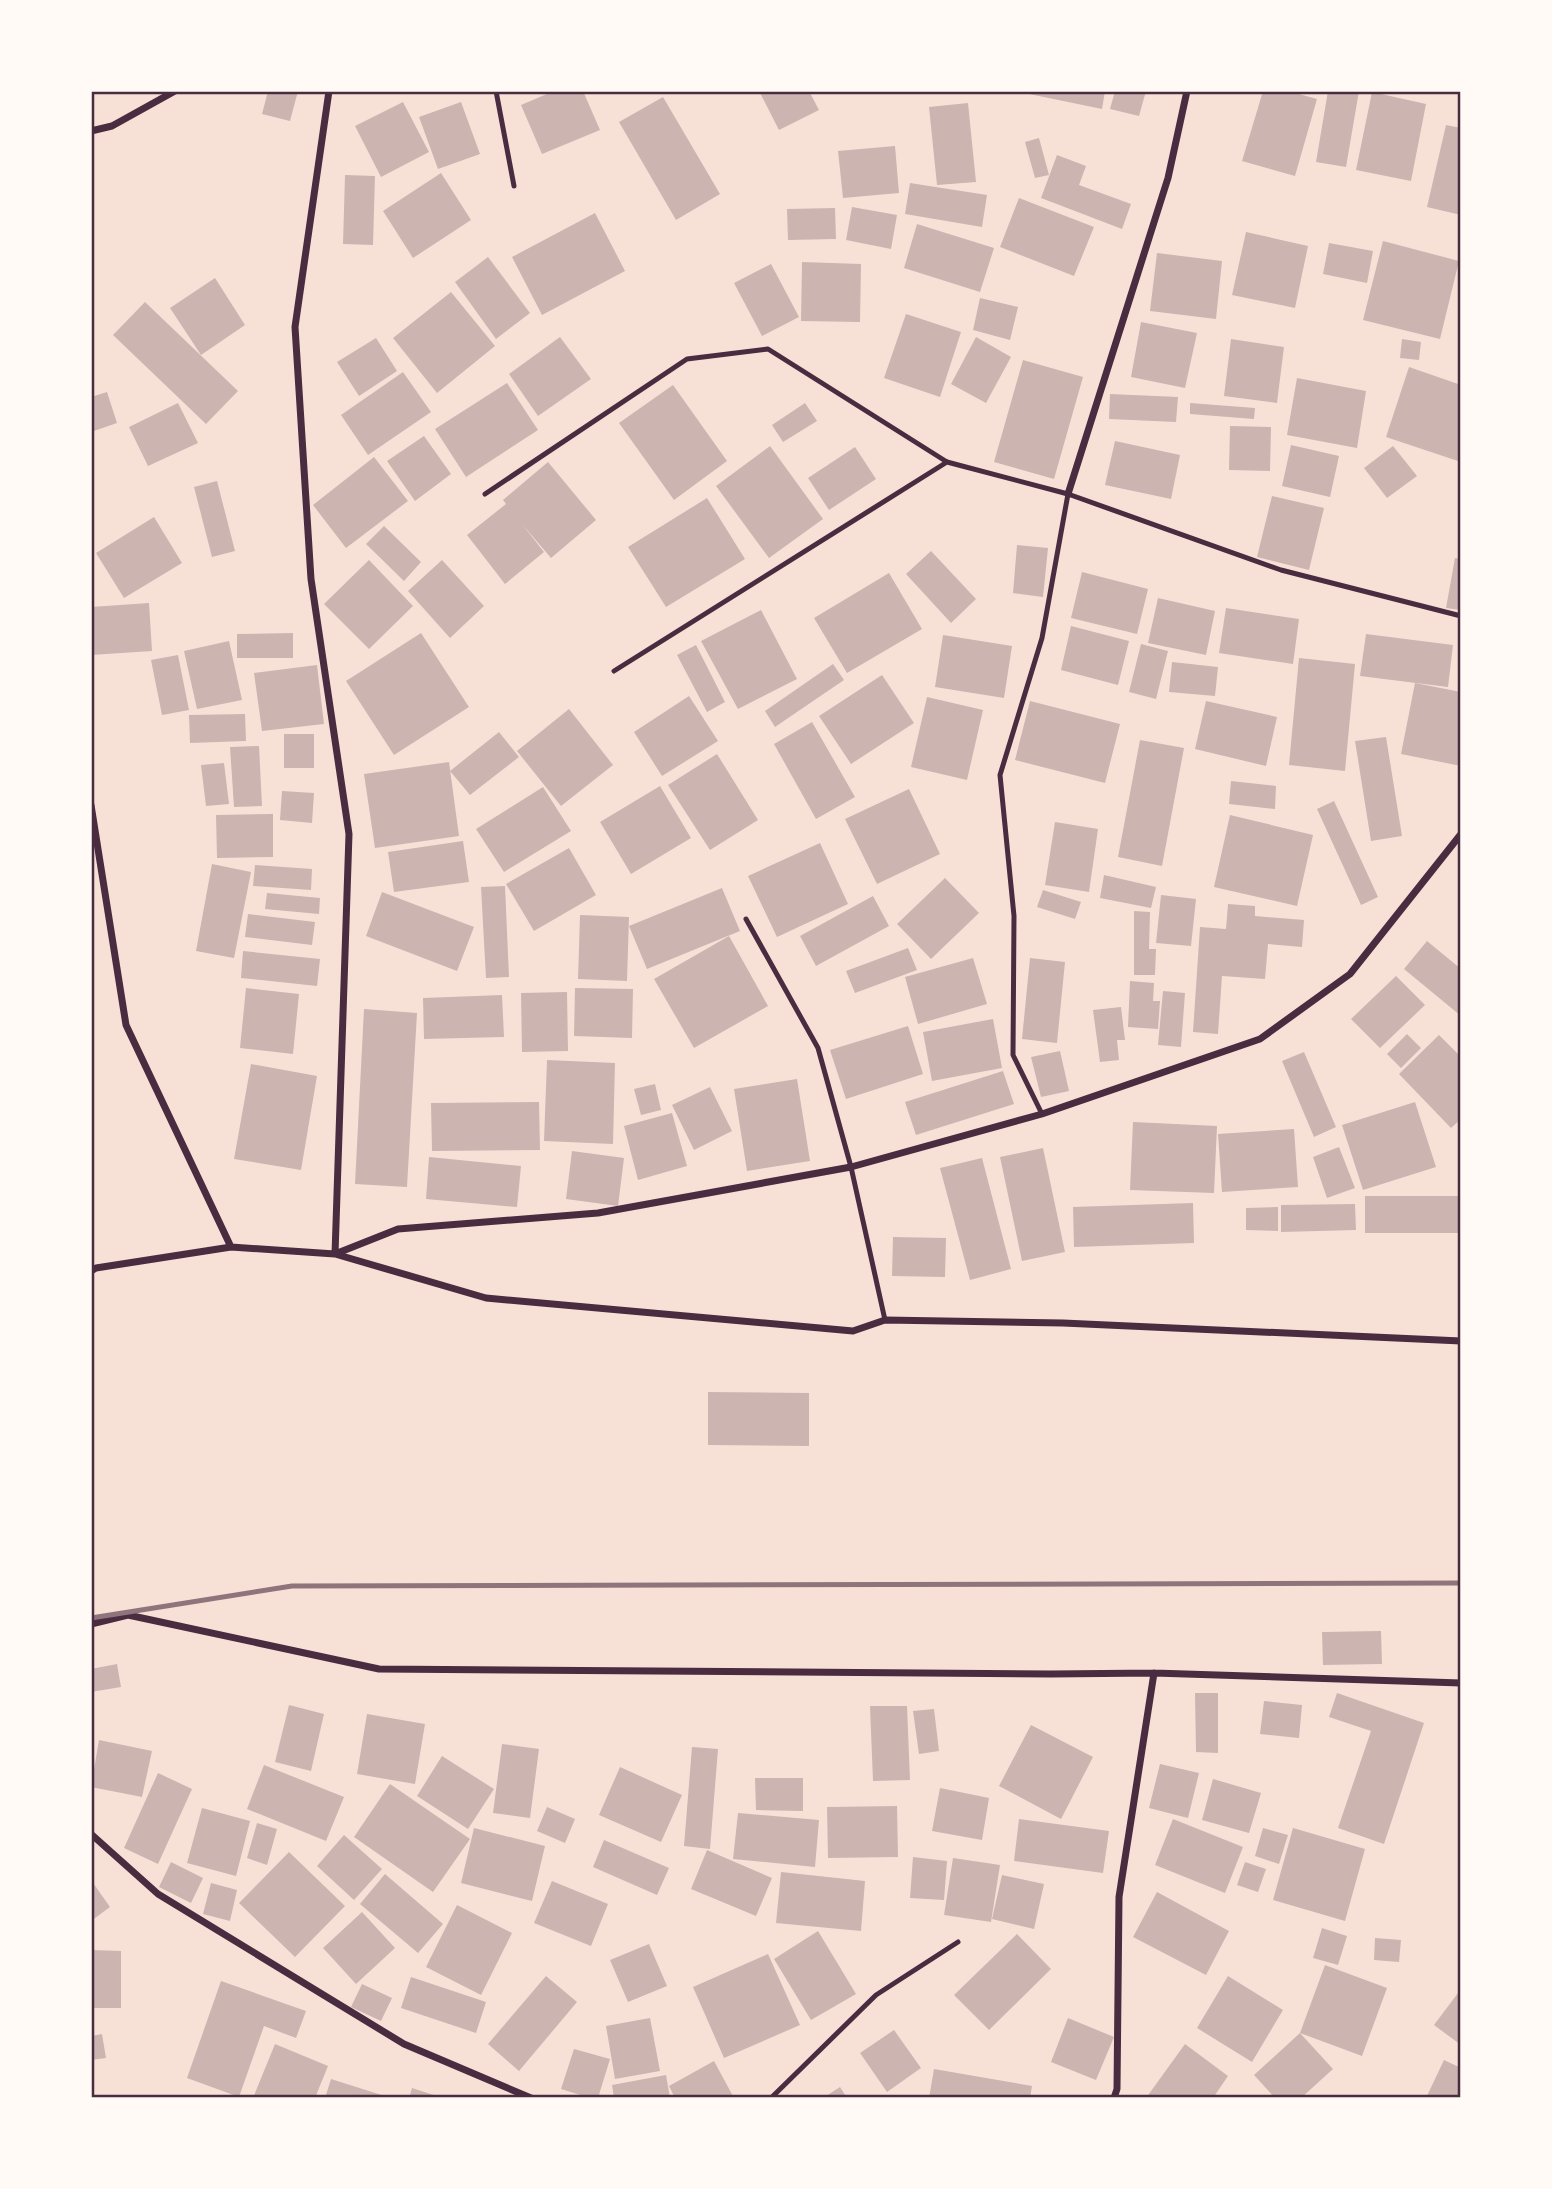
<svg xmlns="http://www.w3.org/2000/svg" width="1552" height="2189" viewBox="0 0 1552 2189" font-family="Roboto,sans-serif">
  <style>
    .building { fill: #ccb4b1 }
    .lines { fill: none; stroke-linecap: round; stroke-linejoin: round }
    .service { stroke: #4a2c40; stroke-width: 5 }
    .minor { stroke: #4a2c40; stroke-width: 7 }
    .rail { stroke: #8f747c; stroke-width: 5 }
    .neatline { fill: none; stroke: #4a2c40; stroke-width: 2.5 }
  </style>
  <rect width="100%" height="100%" fill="#f7e1d7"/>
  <path class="building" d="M268,91H298L290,121L262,114Z
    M554,91H583L600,130L542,154L521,105Z
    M759,91H809L819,110L779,130Z
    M1015,91H1105L1102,109Z
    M1115,91H1146L1139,116L1110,109Z
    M1263,91H1288L1317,99L1295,176L1242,161Z
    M1328,91H1359L1346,167L1316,162Z
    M1372,92L1426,104L1411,181L1356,170Z
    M663,97L720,194L676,220L619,122Z
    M403,102L429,152L381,177L355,126Z
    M461,102L480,154L438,169L419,117Z
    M968,103L976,182L937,185L929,107Z
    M1446,125L1461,128V215L1427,207Z
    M1039,138L1049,175L1035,178L1025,142Z
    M895,146L899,193L843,198L838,151Z
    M1057,155L1086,166L1079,185L1131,204L1122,229L1041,198Z
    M441,173L471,220L413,258L383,211Z
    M345,175L375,176L373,245L343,244Z
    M910,183L987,195L982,227L905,214Z
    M1019,198L1094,227L1074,276L1000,247Z
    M852,207L897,215L891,249L846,240Z
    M835,208L836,239L788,240L787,209Z
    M595,213L625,271L542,315L512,257Z
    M917,224L994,248L980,292L904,268Z
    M1246,232L1308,246L1295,308L1232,295Z
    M1383,241L1459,261L1440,339L1363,320Z
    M1329,243L1373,251L1367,283L1323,274Z
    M1157,253L1222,261L1216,319L1150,311Z
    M488,257L530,313L496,339L455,282Z
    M802,262L861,264L860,322L801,321Z
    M771,264L799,317L762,336L734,283Z
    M215,278L245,325L201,355L170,308Z
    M451,292L495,346L437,393L393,338Z
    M980,298L1018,307L1010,340L973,330Z
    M145,302L238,391L206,424L113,335Z
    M906,314L961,332L940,397L884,378Z
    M1141,322L1197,333L1185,388L1131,377Z
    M560,337L591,379L538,416L509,374Z
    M976,337L1011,357L986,403L951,384Z
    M376,338L397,371L359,396L337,362Z
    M1231,339L1284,347L1277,403L1224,396Z
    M1402,339L1421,342L1419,360L1400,358Z
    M1023,360L1083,377L1054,479L994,462Z
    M1409,367L1461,385V462L1386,437Z
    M403,372L431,412L368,455L341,415Z
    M1297,378L1366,391L1357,448L1287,435Z
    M507,383L538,430L466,477L435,429Z
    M673,385L727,461L674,500L619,423Z
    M107,392L117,423L91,432V397Z
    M1110,394L1178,397L1176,422L1109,419Z
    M178,403L198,443L148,466L129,427Z
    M805,403L817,421L783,442L772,425Z
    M1190,403L1255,408L1254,419L1190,414Z
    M1230,426L1271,427L1270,471L1229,470Z
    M424,436L451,474L415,501L387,461Z
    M1115,441L1180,455L1171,499L1105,485Z
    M1291,445L1339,456L1330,497L1282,486Z
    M770,446L823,519L769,558L716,486Z
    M1393,446L1417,476L1387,498L1364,468Z
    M855,447L876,479L829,510L808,478Z
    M374,457L408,501L346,548L313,505Z
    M548,462L596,520L551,558L522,524L544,552L505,584L467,535L506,504L503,500Z
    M217,481L235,551L212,557L194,487Z
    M1272,496L1324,508L1309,570L1257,557Z
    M707,498L745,559L666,607L628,547Z
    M154,517L182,563L124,598L96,553Z
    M384,526L421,562L404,581L366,544Z
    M1017,545L1048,548L1043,597L1013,593Z
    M931,551L976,599L951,623L906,574Z
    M1455,558L1461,559V610L1446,608Z
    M369,560L413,606L369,649L324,604Z
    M442,560L484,606L450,638L408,591Z
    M1082,572L1148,589L1137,634L1071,618Z
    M889,573L922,629L847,673L814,618Z
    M1158,598L1215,611L1206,655L1148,643Z
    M149,603L152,651L91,655V607Z
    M1226,608L1299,619L1293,664L1219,653Z
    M761,610L797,679L738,709L701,641Z
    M1071,626L1129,641L1118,685L1061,670Z
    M293,633V658H237V634Z
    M421,633L469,707L394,755L346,681Z
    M1366,634L1453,645L1448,687L1360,676Z
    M943,635L1012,646L1004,698L935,687Z
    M229,641L242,700L197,709L184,651Z
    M1141,644L1168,651L1156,699L1129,692Z
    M696,645L725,702L707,712L677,655Z
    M178,655L189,710L162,715L151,660Z
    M1299,658L1355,664L1345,771L1289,765Z
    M1172,662L1218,667L1215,696L1169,692Z
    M833,664L844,680L775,727L765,711Z
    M317,665L324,724L262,731L254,673Z
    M882,675L914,723L851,764L819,716Z
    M1415,683L1461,692V766L1401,754Z
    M689,696L718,741L662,776L634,732Z
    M927,697L983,710L967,780L911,767Z
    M1030,701L1120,724L1105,783L1015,760Z
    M1206,701L1277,717L1266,766L1195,749Z
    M569,709L613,765L561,806L517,751Z
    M245,714L246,741L190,743L189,715Z
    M812,722L855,797L816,819L774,744Z
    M499,732L519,757L470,795L450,771Z
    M284,734H314V768H284Z
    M1386,737L1402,836L1371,841L1355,741Z
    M1140,740L1184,748L1162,866L1118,857Z
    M259,746L262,806L234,807L230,747Z
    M717,754L758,820L710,850L668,785Z
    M449,762L459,836L375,848L364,774Z
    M224,763L229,804L206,806L201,765Z
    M1231,781L1276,786L1275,809L1229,804Z
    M660,786L691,838L631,874L600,822Z
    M543,787L571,831L504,872L476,829Z
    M909,789L940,854L877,884L845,819Z
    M282,791L314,793L312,823L280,820Z
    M1334,801L1378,897L1361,905L1317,809Z
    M273,814V857L217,858L216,815Z
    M1230,815L1313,835L1297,906L1214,887Z
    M1055,822L1098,829L1089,892L1045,885Z
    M463,841L469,882L394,892L388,852Z
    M820,843L848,904L777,937L748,876Z
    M569,848L596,895L534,931L506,884Z
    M212,864L251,872L234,958L196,951Z
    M255,865L312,869L311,890L253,886Z
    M1104,875L1156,887L1151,908L1100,898Z
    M945,878L979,913L931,959L897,924Z
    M505,886L509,977L486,978L481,887Z
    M722,888L740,931L647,969L629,926Z
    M1043,890L1081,902L1075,919L1037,907Z
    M382,892L474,927L457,971L366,936Z
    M267,893L320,898L319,914L265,909Z
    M1161,895L1196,899L1191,946L1156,943Z
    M873,896L889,926L816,966L800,936Z
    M1228,904L1255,906V916L1304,920L1302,947L1268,944L1265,979L1222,976L1218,1034L1193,1032L1200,927L1226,929Z
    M1134,911L1150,912L1149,949H1156L1155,975H1134Z
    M248,914L315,922L312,945L245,937Z
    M580,915L629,917L627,981L578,979Z
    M729,936L768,1006L694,1048L654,979Z
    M1427,941L1461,969V1016L1404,969Z
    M908,948L917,970L855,993L846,971Z
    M243,951L320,959L317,986L241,978Z
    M973,958L987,1004L918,1024L905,977Z
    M1030,958L1065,962L1057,1043L1022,1039Z
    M1396,976L1425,1005L1380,1048L1351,1019Z
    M1130,981L1154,983L1153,1001H1160L1158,1029L1128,1027Z
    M246,988L299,994L293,1054L240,1048Z
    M575,988L633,989L632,1038L574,1036Z
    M1163,991L1185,993L1181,1047L1158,1045Z
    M567,992L568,1051L522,1052L521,993Z
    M502,995L504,1037L424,1039L423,998Z
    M1121,1007L1125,1040H1117L1119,1060L1100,1062L1093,1010Z
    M364,1009L417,1013L407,1187L355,1184Z
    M993,1019L1002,1068L932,1081L923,1032Z
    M908,1026L923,1074L846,1099L830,1050Z
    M1407,1034L1421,1048L1401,1068L1387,1054Z
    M1439,1035L1461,1057V1119L1451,1128L1399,1074Z
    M1060,1051L1069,1091L1041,1097L1031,1057Z
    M1304,1052L1336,1127L1314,1137L1282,1061Z
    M547,1060L615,1063L613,1144L544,1141Z
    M251,1064L317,1076L301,1170L234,1159Z
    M1003,1071L1014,1104L916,1135L905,1102Z
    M797,1079L810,1161L747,1171L734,1089Z
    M655,1084L661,1110L641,1115L634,1089Z
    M710,1087L732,1131L694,1150L672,1105Z
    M539,1102L540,1150L432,1151L431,1103Z
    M1415,1102L1436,1167L1363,1190L1342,1125Z
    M672,1113L687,1166L638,1180L624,1126Z
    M1133,1122L1217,1126L1214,1193L1130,1190Z
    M1294,1129L1298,1187L1222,1192L1218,1134Z
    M1339,1147L1355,1188L1327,1198L1313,1157Z
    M1043,1148L1065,1252L1022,1261L1000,1157Z
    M572,1151L624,1158L618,1206L566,1199Z
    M429,1157L521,1166L517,1207L426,1199Z
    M982,1158L1011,1269L970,1280L940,1168Z
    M1365,1196H1461V1233H1365Z
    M1193,1203L1194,1243L1074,1247L1073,1207Z
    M1355,1204L1356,1230L1281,1232V1205Z
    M1278,1207V1231L1246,1230V1208Z
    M893,1237L946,1238L945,1277L892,1276Z
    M708,1392L809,1393V1446L708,1445Z
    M1381,1631L1382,1664L1323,1665L1322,1632Z
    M117,1664L121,1687L91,1692V1669Z
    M1195,1693H1218V1753L1196,1752Z
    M1337,1693L1424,1723L1384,1844L1338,1828L1371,1731L1329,1717Z
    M1264,1701L1302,1705L1299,1738L1260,1734Z
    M289,1705L324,1714L311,1771L275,1762Z
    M870,1706H907L910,1780L873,1781Z
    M934,1709L939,1751L919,1754L913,1711Z
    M367,1714L425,1724L415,1784L357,1774Z
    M1031,1725L1093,1757L1061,1819L999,1786Z
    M99,1740L152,1751L142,1797L91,1787Z
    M502,1744L539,1749L530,1818L493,1813Z
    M692,1747L718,1749L710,1849L684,1846Z
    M442,1756L494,1789L468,1829L417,1796Z
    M1160,1764L1199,1773L1188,1818L1149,1808Z
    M264,1765L344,1797L326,1841L247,1809Z
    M620,1767L682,1795L661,1842L599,1815Z
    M158,1773L192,1789L158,1864L124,1848Z
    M755,1778H803V1811L756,1810Z
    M1213,1779L1261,1793L1249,1833L1202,1820Z
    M390,1784L470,1839L433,1892L354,1837Z
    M940,1788L989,1798L982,1840L932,1831Z
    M897,1806L898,1857L828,1858L827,1807Z
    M547,1807L575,1819L565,1843L537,1831Z
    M202,1808L250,1821L236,1876L187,1863Z
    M738,1813L819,1820L815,1867L733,1859Z
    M1019,1819L1109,1831L1103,1873L1014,1861Z
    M1173,1819L1243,1847L1225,1893L1155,1865Z
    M257,1823L277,1829L267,1865L247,1858Z
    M474,1828L545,1846L532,1901L461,1883Z
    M1263,1828L1288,1835L1279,1864L1255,1856Z
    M1293,1828L1365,1849L1345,1921L1273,1900Z
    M344,1835L382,1869L354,1900L317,1866Z
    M604,1840L669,1868L657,1895L593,1867Z
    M707,1850L772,1878L756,1916L691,1889Z
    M289,1852L345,1906L295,1957L239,1903Z
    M913,1857L947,1861L944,1900L910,1898Z
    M953,1858L1000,1865L991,1922L944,1915Z
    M171,1862L203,1878L191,1903L159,1887Z
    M1245,1862L1266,1869L1258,1892L1237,1885Z
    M781,1872L865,1881L861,1931L776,1923Z
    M385,1874L443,1924L418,1953L360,1904Z
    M1002,1875L1044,1884L1034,1929L992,1919Z
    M91,1880L110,1907L91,1921Z
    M552,1881L608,1904L591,1946L534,1923Z
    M211,1883L237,1890L230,1921L203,1914Z
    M1157,1892L1229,1931L1206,1975L1133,1937Z
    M457,1905L512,1933L481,1995L426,1967Z
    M362,1912L395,1948L356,1984L323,1948Z
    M1322,1928L1347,1936L1338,1965L1313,1958Z
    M818,1931L856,1994L811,2020L774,1959Z
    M1017,1934L1051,1969L989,2030L954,1995Z
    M1375,1938L1401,1940L1399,1962L1374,1960Z
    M649,1944L667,1986L628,2002L610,1960Z
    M91,1950L121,1951V2008H91Z
    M768,1954L800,2025L724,2058L693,1987Z
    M1325,1965L1387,1988L1362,2056L1300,2033L1333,2069L1301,2098H1275L1254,2075L1300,2033Z
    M546,1976L577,2002L519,2071L488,2044Z
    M1228,1976L1283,2010L1252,2062L1197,2028Z
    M411,1977L486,2002L476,2033L401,2008Z
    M221,1981L306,2011L296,2038L264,2026L239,2097L187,2078Z
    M362,1984L392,1998L381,2021L351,2007Z
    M1461,1989V2045L1434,2025Z
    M650,2018L660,2071L615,2079L606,2026Z
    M1068,2018L1114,2037L1096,2080L1051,2062Z
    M894,2030L921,2068L887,2092L860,2053Z
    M102,2034L106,2058L91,2060V2036Z
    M275,2044L328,2066L315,2098H253Z
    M1185,2044L1228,2076L1213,2098H1146Z
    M574,2049L610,2059L598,2098H590L561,2089Z
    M1444,2060L1461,2068V2098H1426Z
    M714,2061L734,2098H675L669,2086Z
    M934,2069L1032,2086L1030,2098H929Z
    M666,2075L670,2098H614L612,2085Z
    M331,2079L388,2097V2098H325Z
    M840,2087L847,2098H823Z
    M412,2088L440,2097L439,2098H409Z"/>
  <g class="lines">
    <path class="service" d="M496,91L514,186
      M485,494L687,359L768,349L947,462L1068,494L1281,570L1461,616
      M614,671L947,462
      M746,919L818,1048L851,1167L885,1320
      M1042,1114L1013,1055L1014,916L1000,775L1042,638L1068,494
      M771,2098L876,1995L958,1942"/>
    <path class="minor" d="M329,91L295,327L311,579L349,834L335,1254L398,1229L598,1213L851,1167L1042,1114L1260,1039L1350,974L1461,834
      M91,131L112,126L175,91
      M1068,494L1168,178L1187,91
      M91,805L126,1025L231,1247
      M91,1271L96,1268L231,1247L335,1254L486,1298L853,1331L885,1320L1063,1323L1461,1341
      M91,1624L128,1615L379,1669L1051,1674L1154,1673L1461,1683
      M91,1834L158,1894L404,2044L531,2098
      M1114,2098L1117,2089L1119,1897L1154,1673"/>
    <path class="rail" d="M91,1618L292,1586L1461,1583"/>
  </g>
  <rect width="1552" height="2189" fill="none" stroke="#fffaf5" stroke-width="186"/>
  <rect x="93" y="93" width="1366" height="2003" class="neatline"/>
</svg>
